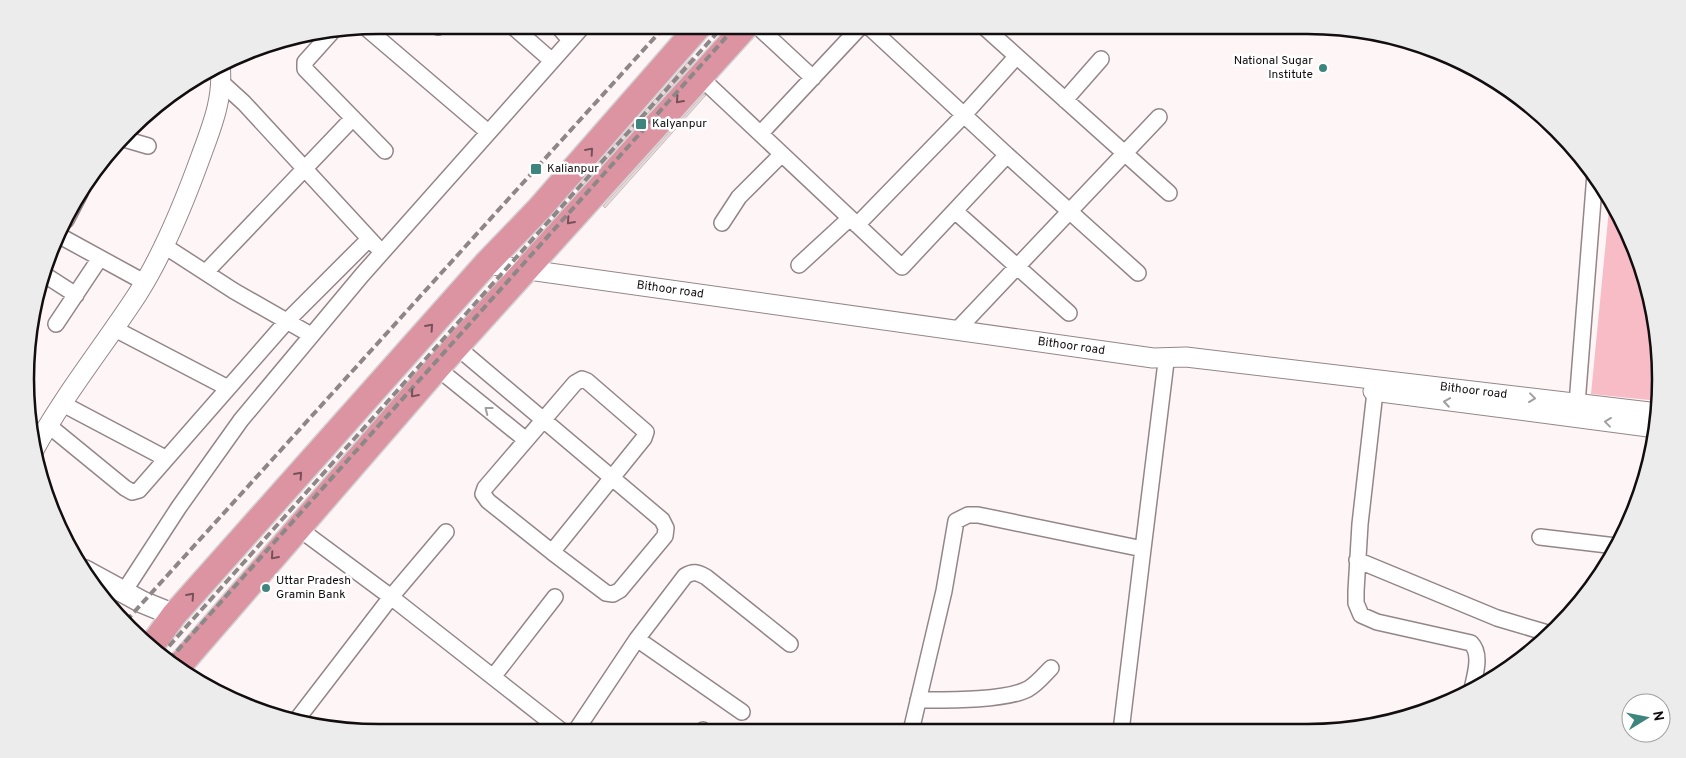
<svg xmlns="http://www.w3.org/2000/svg" width="1686" height="758" viewBox="0 0 1686 758" font-family="Overpass,sans-serif">
  <style>
    .green { fill: #f8bcc7 }
    .building { fill: #e7d8da; stroke: #c9bbbd }
    .lines { fill: none; stroke-linecap: round; stroke-linejoin: round }
    .minor-casing { stroke: #948688; stroke-width: 18 }
    .tertiary-casing { stroke: #948688; stroke-width: 21 }
    .secondary-casing { stroke: #948688; stroke-width: 24 }
    .trunk-casing { stroke: #d4d3d4; stroke-width: 28 }
    .minor { stroke: #fff; stroke-width: 15 }
    .tertiary { stroke: #fff; stroke-width: 19 }
    .secondary { stroke: #fff; stroke-width: 21 }
    .trunk { stroke: #dc94a3; stroke-width: 25 }
    .rail { stroke: #8e8788; stroke-width: 4; stroke-dasharray: 8 4; stroke-linecap: butt }
    .oneway { stroke: #775058 }
    .oneway2 { stroke: #a09e9f }
    .poi-dot { fill: #3e857e; stroke: #fff; stroke-width: 2 }
    .labels { text-anchor: middle; dominant-baseline: central; stroke-width: 5; stroke-linejoin: round; paint-order: stroke }
    .poi-label { font-size: 12px; fill: #120d0e; stroke: #fff; text-anchor: start }
    .street-label { font-size: 12px; fill: #120d0e; stroke: #fff }
    .rim { fill: none; stroke: #120d0e; stroke-width: 2.5 }
  </style>
  <rect width="100%" height="100%" fill="#fef5f6"/>
  <path class="green" d="M1610,199C1618,214 1628,228 1634,243C1654,292 1664,349 1659,401L1591,394Z"/>
  <path class="building" d="M692,57L696,60L582,186L580,184Z
    M704,94L706,95L605,208L603,206Z"/>
  <g class="lines">
    <defs>
      <path id="minor" d="M511,25L551,60
        M557,25L570,40
        M756,25L813,78
        M982,25L1169,193
        M365,27L488,132
        M438,27L441,25
        M331,33L305,62V69L385,151
        M700,77L902,267L1007,155L867,25
        M221,82L244,103L376,246
        M1065,100L1101,59
        M761,133L862,25
        M124,139L148,146
        M1007,155L1138,273
        M956,212L1069,313
        M66,220L80,193
        M722,223L739,197L782,154
        M857,225L963,116L1016,57
        M60,236L144,282
        M163,245L234,291L311,335
        M799,265L850,218
        M206,272L353,118
        M45,275L76,295
        M56,324L100,258
        M113,328L228,388
        M958,329L1159,117
        M457,347L662,520L666,528L665,536L620,590L613,594L606,593L552,552
        M437,368L526,440
        M582,379L587,381L646,432L644,438L552,552L488,501L483,494L485,488L575,383Z
        M1375,392L1360,524L1356,591V603L1361,615L1377,622L1471,643C1482,654 1475,675 1472,689
        M61,403L165,458
        M1577,404L1595,174
        M48,425L125,488L132,492L139,490L287,321L369,239
        M298,528L391,597L563,732
        M1540,537L1616,546
        M1357,560L1497,618L1544,632
        M123,593L179,507L241,420L362,275L584,25
        M637,639L742,712
        M493,677L555,597
        M918,700C945,700 1005,701 1028,689C1037,684 1044,675 1051,668
        M295,722L391,597L446,532
        M703,730L705,732
        M911,731L944,591L956,521L968,515H978L1143,549L1166,362
        M1121,731L1143,549
        M575,732L637,639L685,576C693,571 697,572 706,577L790,644"/>
      <g id="tertiary">
        <path id="s1" d="M486,264L1153,358L1186,357L1658,413"/>
        <path d="M1373,391L1656,428"/>
        <path d="M34,450C64,395 103,347 137,295C164,253 184,203 201,156C212,126 224,97 220,64"/>
      </g>
      <path id="secondary" d="M85,571L142,602L174,615"/>
      <path id="trunk" d="M150,648L174,615L486,264L539,209L700,25
        M179,666L437,368L747,25"/>
    </defs>
    <use href="#minor" class="minor-casing"/>
    <use href="#tertiary" class="tertiary-casing"/>
    <use href="#secondary" class="secondary-casing"/>
    <use href="#trunk" class="trunk-casing"/>
    <use href="#minor" class="minor"/>
    <use href="#tertiary" class="tertiary"/>
    <use href="#secondary" class="secondary"/>
    <use href="#trunk" class="trunk"/>
    <path class="rail" d="M126,621L666,25
      M161,655L724,25
      M169,660L737,25"/>
  </g>
  <defs><path id="oneway-chevron" d="M-2-3.5L2.5 0L-2 3.5" fill="none" stroke-width="1.6" stroke-linecap="round" stroke-linejoin="round" transform="scale(1.25)"/></defs>
  <g class="oneway">
    <use href="#oneway-chevron" transform="translate(679 100) rotate(132)"/>
    <use href="#oneway-chevron" transform="translate(590 151) rotate(-49)"/>
    <use href="#oneway-chevron" transform="translate(570 221) rotate(132)"/>
    <use href="#oneway-chevron" transform="translate(430 327) rotate(-48)"/>
    <use href="#oneway-chevron" transform="translate(414 394) rotate(131)"/>
    <use href="#oneway-chevron" transform="translate(299 475) rotate(-48)"/>
    <use href="#oneway-chevron" transform="translate(274 556) rotate(131)"/>
    <use href="#oneway-chevron" transform="translate(191 596) rotate(-48)"/>
  </g>
  <g class="oneway2">
    <use href="#oneway-chevron" transform="translate(1532 398) rotate(7)"/>
    <use href="#oneway-chevron" transform="translate(1447 402) rotate(-172)"/>
    <use href="#oneway-chevron" transform="translate(488 410) rotate(-142)"/>
    <use href="#oneway-chevron" transform="translate(1608 422) rotate(-173)"/>
  </g>
  <g class="poi-dot">
    <circle cx="1323" cy="68" r="5"/>
    <rect x="635" y="118" width="12" height="12" rx="2.5"/>
    <rect x="530" y="163" width="12" height="12" rx="2.5"/>
    <circle cx="266" cy="588" r="5"/>
  </g>
  <g class="labels">
    <g class="poi-label">
      <text x="1313" y="61" text-anchor="end">National Sugar<tspan x="1313" dy="14">Institute</tspan></text>
      <text x="652" y="124">Kalyanpur</text>
      <text x="547" y="169">Kalianpur</text>
      <text x="276" y="581">Uttar Pradesh<tspan x="276" dy="14">Gramin Bank</tspan></text>
    </g>
    <g class="street-label">
      <text stroke="none"><textPath href="#s1" startOffset="186">Bithoor road</textPath></text>
      <text stroke="none"><textPath href="#s1" startOffset="591">Bithoor road</textPath></text>
      <text stroke="none"><textPath href="#s1" startOffset="996">Bithoor road</textPath></text>
    </g>
  </g>
  <path d="M0 0H1686V758H0ZM379 34H1307A345 345 0 0 1 1652 379V379A345 345 0 0 1 1307 724H379A345 345 0 0 1 34 379V379A345 345 0 0 1 379 34Z" fill="#ececec" fill-rule="evenodd"/>
  <path class="rim" d="M379 34H1307A345 345 0 0 1 1652 379V379A345 345 0 0 1 1307 724H379A345 345 0 0 1 34 379V379A345 345 0 0 1 379 34Z"/>
  <g transform="translate(1646 718) rotate(80)"><circle r="24" fill="#ffffff" stroke="#a09e9f"/>
  <path d="M0-4L9 19L0 12L-9 19Z" fill="#3e857e"/>
  <text y="-8" font-size="14" font-weight="bold" text-anchor="middle" fill="#120d0e">N</text>
  </g>
</svg>
